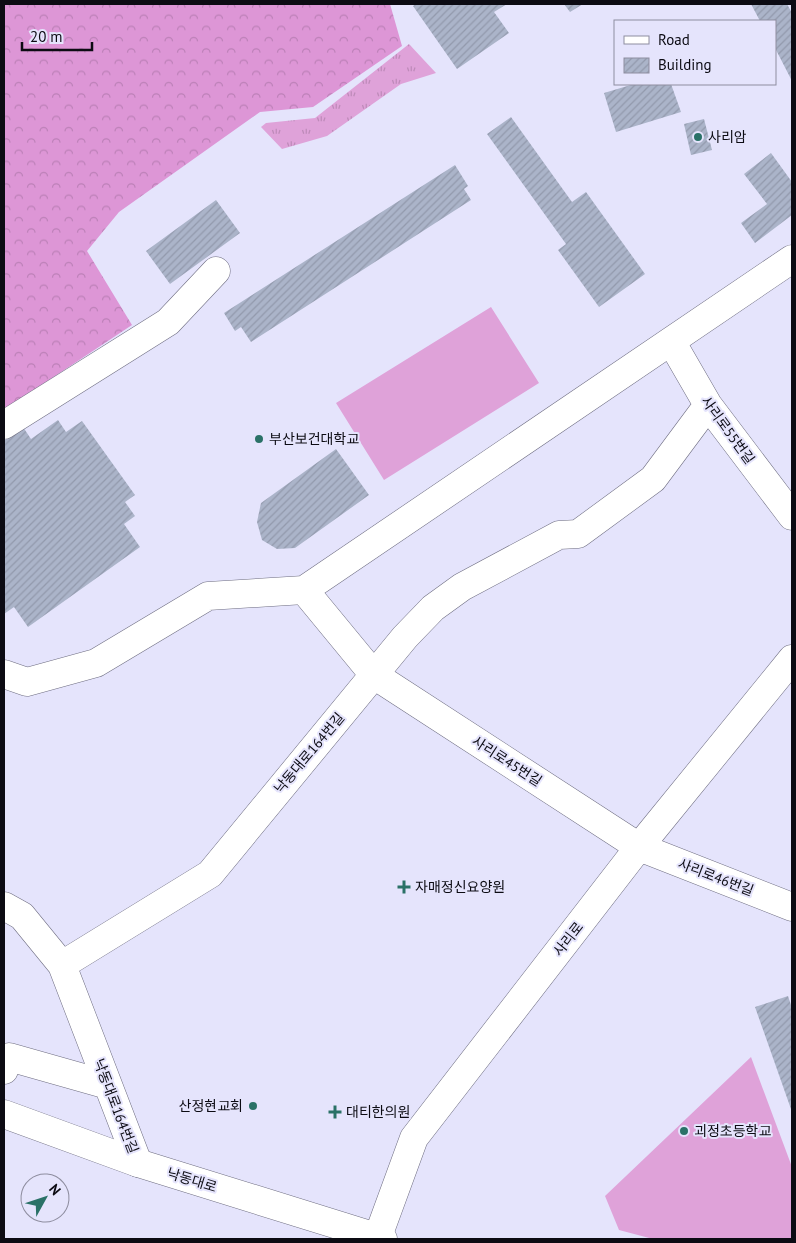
<svg xmlns="http://www.w3.org/2000/svg" width="796" height="1243" viewBox="0 0 796 1243" font-family="'PT Sans','Noto Sans KR',sans-serif">
  <style>
    .grass { fill: url(#grass-tufts) }
    .forest { fill: url(#forest-crowns) }
    .pitch { fill: #dfa2d9 }
    .building { fill: url(#building-hatch) }
    .lines { fill: none; stroke-linecap: round; stroke-linejoin: round }
    .minor-casing { stroke: #6e6d81; stroke-width: 29 }
    .major-casing { stroke: #6e6d81; stroke-width: 29 }
    .minor { stroke: #fff; stroke-width: 28 }
    .major { stroke: #fff; stroke-width: 28 }
    .poi-dot { fill: #2a7167; stroke: #e5e4fc; stroke-width: 2 }
    .labels { text-anchor: middle; dominant-baseline: central; stroke-width: 4; stroke-linejoin: round; paint-order: stroke }
    .poi-label { font-size: 14px; fill: #0c0b13; stroke: #e5e4fc; text-anchor: start }
    .street-label { font-size: 14px; fill: #0c0b13; stroke: #e5e4fc }
  </style>
  <defs>
    <pattern id="grass-tufts" width="24" height="20" patternUnits="userSpaceOnUse" patternTransform="scale(1.25)"><rect width="24" height="20" fill="#dfa2d9"/><path d="M3 7l-1-3M5 7V3M7 7l1-3M15 17l-1-3M17 17v-4M19 17l1-3" fill="none" stroke="#be8ab9"/></pattern>
    <pattern id="forest-crowns" width="20" height="18" patternUnits="userSpaceOnUse" patternTransform="scale(1.25)"><rect width="20" height="18" fill="#dd96d6"/><path d="M2 6a3 3 0 1 1 6 0M12 15a3 3 0 1 1 6 0" fill="none" stroke="#bc80b7"/></pattern>
    <pattern id="building-hatch" width="6" height="6" patternUnits="userSpaceOnUse" patternTransform="scale(1.25)"><rect width="6" height="6" fill="#abb4c9"/><path d="M-1 1l2-2M0 6l6-6M5 7l2-2" fill="none" stroke="#9299ac"/></pattern>
  </defs>
  <rect width="100%" height="100%" fill="#e5e4fc"/>
  <path class="grass" d="M409,44L436,73L401,84L327,136L282,149L261,127L266,123L315,118Z"/>
  <path class="forest" d="M4,4H390L402,46L313,107L260,112L119,212L87,251L132,325L4,410Z"/>
  <path class="pitch" d="M491,307L539,383L384,480L336,403Z
    M751,1057L792,1167V1239H653L619,1230L605,1196Z"/>
  <path class="building" d="M416,4H507L494,12L509,33L457,69L413,6Z
    M564,4H583L570,12Z
    M751,4H787L792,13V81L775,48V21H760Z
    M634,84H671L681,112L616,132L604,93Z
    M511,117L572,202L586,192L645,274L599,307L558,250L566,244L487,134Z
    M704,119L712,150L691,155L684,124Z
    M771,153L792,182V215L755,243L741,223L767,204L744,174Z
    M455,165L468,186L464,189L471,200L251,342L241,327L235,331L224,313Z
    M216,200L240,233L170,284L146,251Z
    M58,420L66,432L82,421L135,495L125,502L135,516L124,524L140,547L28,627L14,607L4,614V441L23,427L31,439Z
    M336,449L369,495L295,548L277,549L262,540L257,522L261,503Z
    M788,996L792,1008V1112L755,1007Z"/>
  <g class="lines">
    <defs>
      <path id="minor" d="M671,341L708,405L792,516
        M4,425L168,322L216,271
        M304,590L374,675L639,847L792,907
        M4,674L27,682L96,663L208,596L304,590L792,259
        M4,906L22,916L62,965
        M4,1070L9,1057L108,1085
        M138,1163L62,965L210,874L405,637L433,608L462,587L559,535L578,534L653,479L708,405
        M377,1239L414,1138L639,847L792,659"/>
      <path id="major" d="M4,1114L138,1163L383,1239"/>
    </defs>
    <use href="#minor" class="minor-casing"/>
    <use href="#major" class="major-casing"/>
    <use href="#minor" class="minor"/>
    <use href="#major" class="major"/>
  </g>
  <g class="poi-dot">
    <circle cx="698" cy="137" r="5"/>
    <circle cx="259" cy="439" r="5"/>
    <path d="M401.5 879.5h5v5h5v5h-5v5h-5v-5h-5v-5h5z"/>
    <circle cx="253" cy="1106" r="5"/>
    <path d="M332.5 1104.5h5v5h5v5h-5v5h-5v-5h-5v-5h5z"/>
    <circle cx="684" cy="1131" r="5"/>
  </g>
  <g class="labels">
    <g class="poi-label">
      <text x="708" y="137">사리암</text>
      <text x="269" y="439">부산보건대학교</text>
      <text x="415" y="887">자매정신요양원</text>
      <text x="243" y="1106" text-anchor="end">산정현교회</text>
      <text x="346" y="1112">대티한의원</text>
      <text x="694" y="1131">괴정초등학교</text>
    </g>
    <g class="street-label">
      <text transform="translate(728 430) rotate(54)">사리로55번길</text>
      <text transform="translate(309 753) rotate(-50)">낙동대로164번길</text>
      <text transform="translate(507 761) rotate(33)">사리로45번길</text>
      <text transform="translate(716 877) rotate(21)">사리로46번길</text>
      <text transform="translate(568 939) rotate(-52)">사리로</text>
      <text transform="translate(116 1106) rotate(69)">낙동대로164번길</text>
      <text transform="translate(192 1180) rotate(17)">낙동대로</text>
    </g>
  </g>
  <rect width="796" height="1243" fill="none" stroke="#0c0b13" stroke-width="10"/>
  <rect x="614" y="20" width="162" height="65" fill="#e5e4fc" stroke="#8e8d9f"/>
  <rect x="624" y="36" width="25" height="8" fill="#ffffff" stroke="#8e8d9f"/>
  <text x="658" y="45" font-size="15" fill="#0c0b13">Road</text>
  <rect x="624" y="58" width="25" height="15" fill="url(#building-hatch)" stroke="#8e8d9f"/>
  <text x="658" y="70" font-size="15" fill="#0c0b13">Building</text>
  <g transform="translate(45 1198) rotate(50)"><circle r="24" fill="#e5e4fc" stroke="#8e8d9f"/>
  <path d="M0-4L9 19L0 12L-9 19Z" fill="#2a7167"/>
  <text y="-8" font-size="14" font-weight="bold" text-anchor="middle" fill="#0c0b13">N</text>
  </g>
  <path d="M22 42v8h70v-8" fill="none" stroke="#0c0b13" stroke-width="2.5"/>
  <text x="30" y="42" font-size="15" fill="#0c0b13" stroke="#e5e4fc" stroke-width="4" paint-order="stroke">20 m</text>
</svg>
